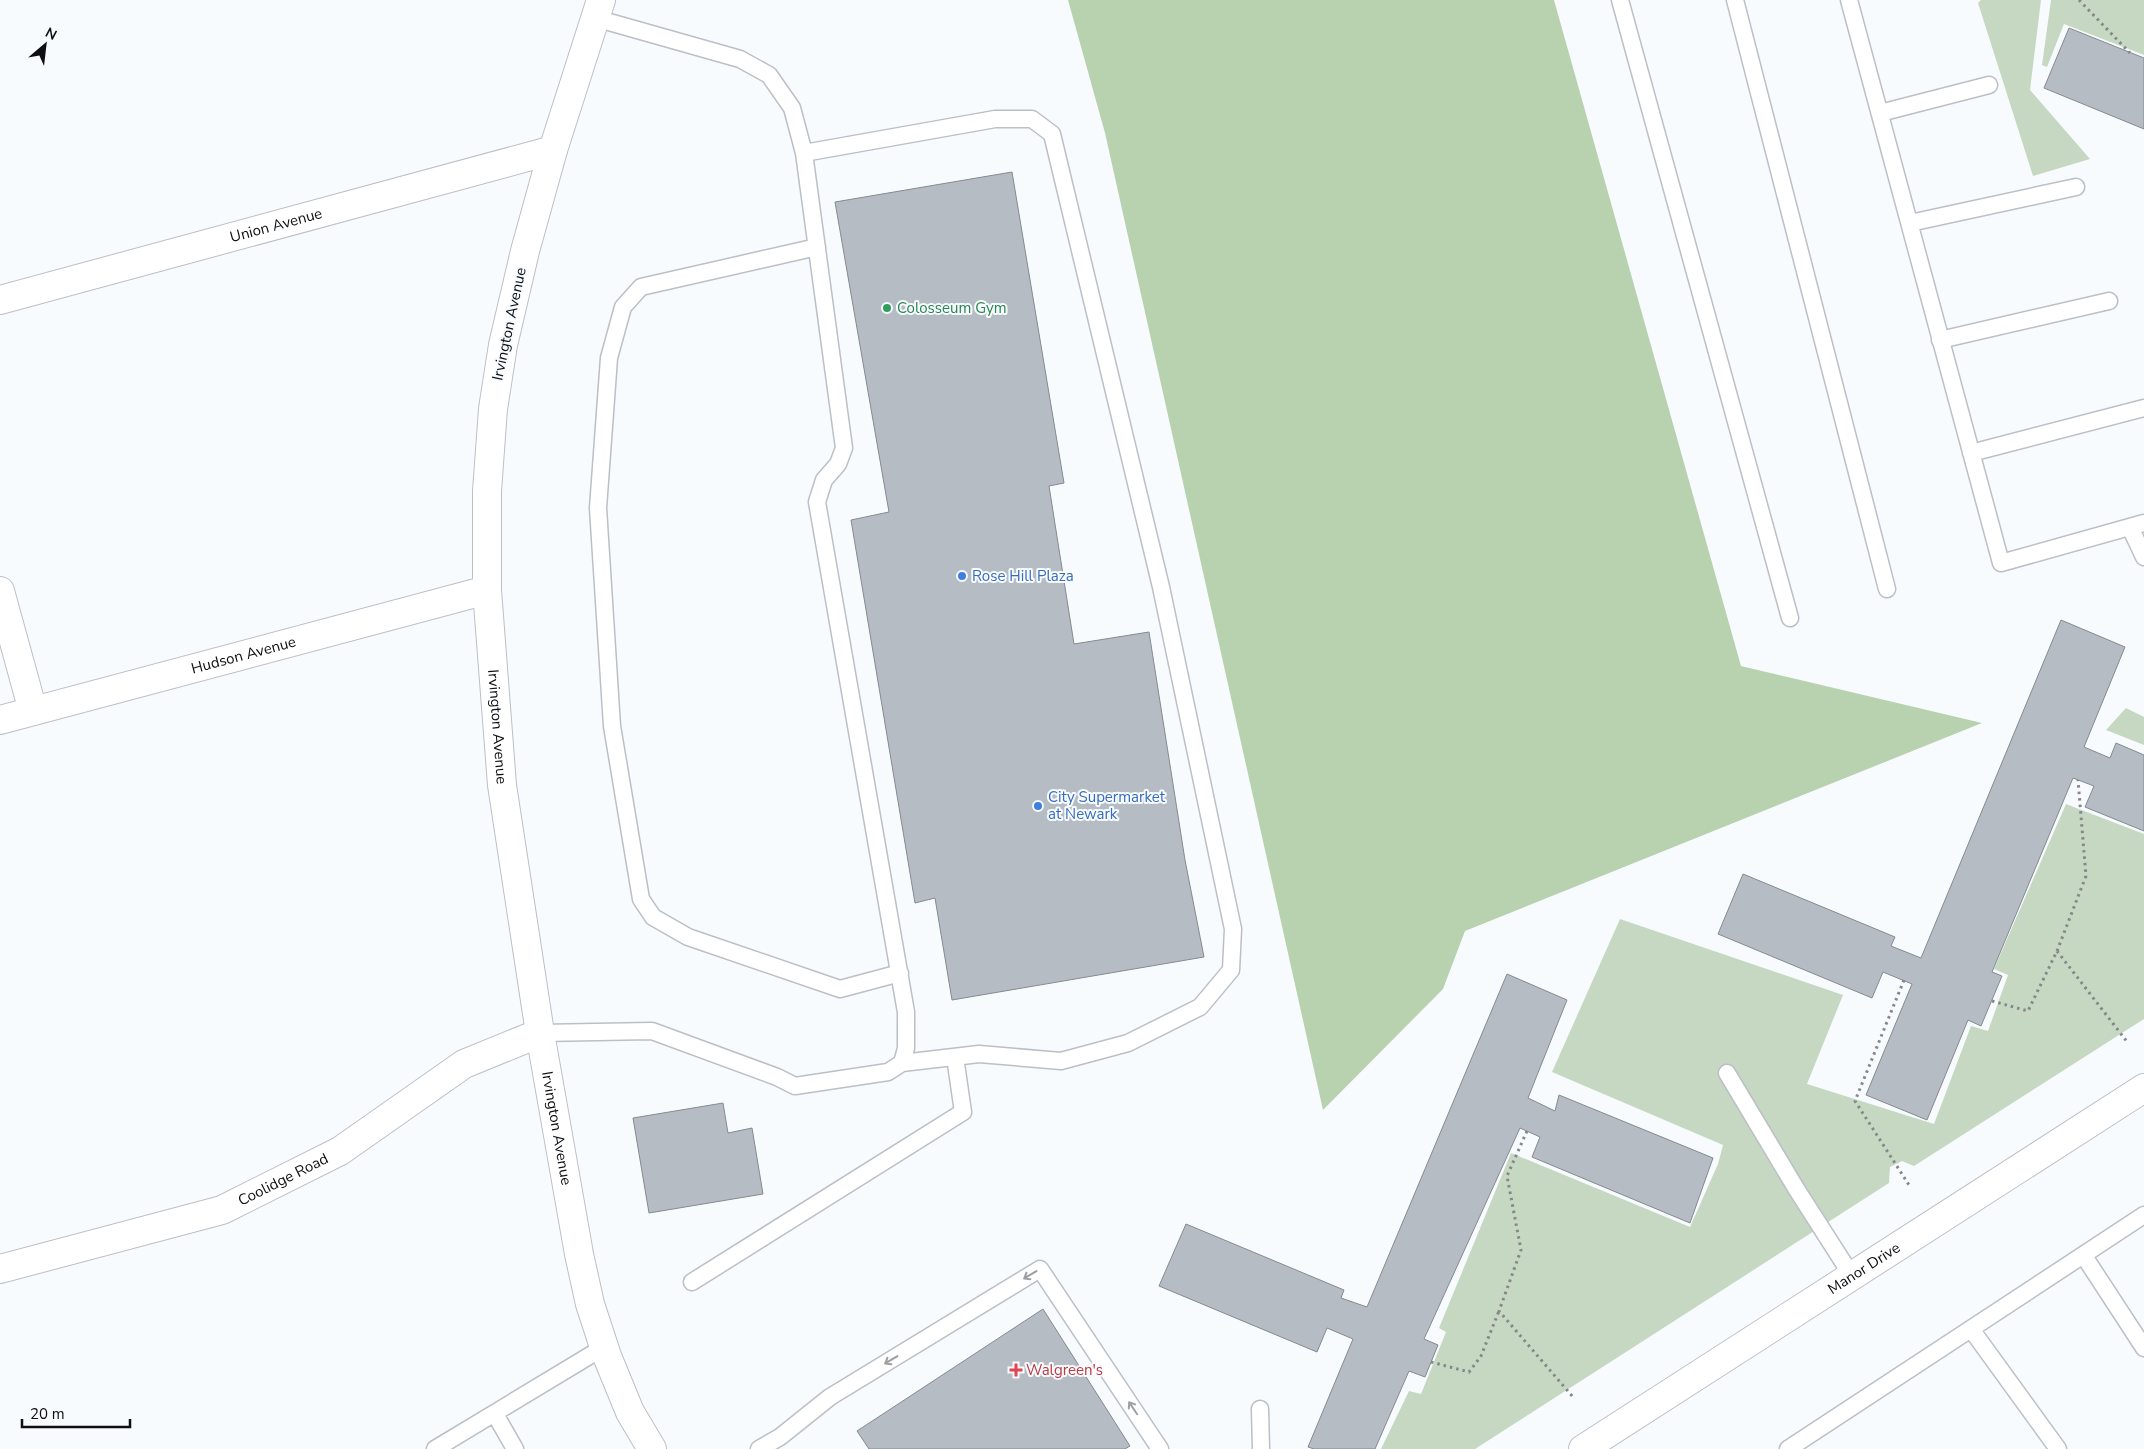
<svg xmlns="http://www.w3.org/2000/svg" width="2144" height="1449" font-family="'Nunito Sans',sans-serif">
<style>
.green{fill:#c6d8c1}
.forest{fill:#b8d2b0}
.building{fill:#b6bcc3;stroke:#858a90}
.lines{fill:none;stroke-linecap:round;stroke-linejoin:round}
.service-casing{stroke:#bac0c6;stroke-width:19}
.minor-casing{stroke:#bac0c6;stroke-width:30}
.tertiary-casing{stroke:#bac0c6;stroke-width:30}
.secondary-casing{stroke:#bac0c6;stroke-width:30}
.path{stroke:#85878a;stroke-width:3;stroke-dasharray:2.5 4;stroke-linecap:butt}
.service{stroke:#fff;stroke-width:16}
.minor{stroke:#fff;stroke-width:28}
.tertiary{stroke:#fff;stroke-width:28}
.secondary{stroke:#fff;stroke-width:28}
.oneway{stroke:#9e9fa0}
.leisure-dot{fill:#2e9e5b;stroke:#f8fbfe;stroke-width:2}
.shop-dot{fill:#3f7fe0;stroke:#f8fbfe;stroke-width:2}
.health-dot{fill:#e0444e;stroke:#f8fbfe;stroke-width:2}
.labels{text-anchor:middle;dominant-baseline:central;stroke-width:4;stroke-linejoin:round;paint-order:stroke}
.street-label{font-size:15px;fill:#0d0f11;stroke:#f8fbfe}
.leisure-label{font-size:15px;fill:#27864d;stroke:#f8fbfe;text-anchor:start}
.shop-label{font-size:15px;fill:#366cbe;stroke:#f8fbfe;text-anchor:start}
.health-label{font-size:15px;fill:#be3a42;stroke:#f8fbfe;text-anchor:start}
</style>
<rect width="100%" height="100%" fill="#f8fbfe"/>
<path class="green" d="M1981 0H2041L2030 90 2090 159 2033 176 1978 3Z
M2051 0H2144V55L2064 24 2047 67 2042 65Z
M2126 708 2144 717V745L2106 730Z
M2066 804 2144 834V1019L1914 1166 1902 1161 1890 1167 1889 1183 1475 1449H1381L1409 1391 1421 1394 1446 1332 1439 1328 1511 1153 1690 1227 1718 1164 1723 1145 1552 1072 1620 919 1843 995 1807 1084 1934 1124 1971 1026 1988 1031 2008 975 1994 969Z"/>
<path class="forest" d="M1068 0H1554L1741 666 1982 723 1465 931 1443 989 1323 1110 1105 133Z"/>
<path class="building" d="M2069 28 2144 58V129L2044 88Z
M1012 172 1064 483 1049 486 1074 644 1149 632 1185 860 1204 957 952 1000 935 898 915 903 851 520 889 512 835 202Z
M2061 620 2125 647 2084 747 2110 758 2116 743 2144 755V831L2085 807 2094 786 2073 778 1992 972 2002 976 1981 1026 1968 1020 1927 1120 1866 1095 1912 984 1883 972 1872 998 1718 934 1743 874 1895 937 1891 946 1921 958Z
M1507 974 1567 1000 1528 1098 1555 1111 1559 1095 1713 1158 1690 1223 1532 1157 1540 1137 1520 1128 1424 1339 1438 1345 1425 1377 1409 1371 1375 1449H1314L1308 1447 1353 1339 1327 1328 1317 1352 1159 1286 1186 1224 1344 1290 1341 1298 1367 1307Z
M723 1103 728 1133 752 1128 763 1194 649 1213 633 1118Z
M1043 1309 1130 1446 1125 1449H869L857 1431Z"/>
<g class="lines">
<defs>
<path id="service" d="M1620 0 1790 618
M1735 0 1887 589
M1849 0 2001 563 2144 523
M1880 113 1989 85
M804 153 995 119H1032L1052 134 1161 587 1233 929 1231 970 1200 1007 1128 1043 1061 1061 979 1054 902 1063
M1910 223 2076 187
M817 247 641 287 623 307 609 358 598 508 612 726 641 899 653 917 688 937 840 989 900 973
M1940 340 2109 301
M1971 453 2144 408
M2130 527 2144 557
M540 1033 652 1031 777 1077 795 1086 888 1072 902 1063 906 1048V1012L817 502 824 480 838 464 844 448 804 153 792 108 769 75 740 59 595 18
M1727 1073 1797 1190 1852 1276
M2084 1256 2144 1348
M692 1282 963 1112 955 1057
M1971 1329 2058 1449
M1260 1409 1261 1449
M495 1414 515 1449
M435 1449 604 1347
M759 1449 780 1437 830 1397 1040 1269 1160 1449
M1788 1449 2144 1215"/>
<g id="minor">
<path id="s1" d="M0 300 553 150"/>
<path d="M0 591 33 711"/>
<path id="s2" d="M0 720 487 590"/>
<path id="s3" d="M0 1269 222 1210 340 1151 464 1064 540 1033"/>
</g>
<g id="tertiary">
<path id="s4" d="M1583 1449 2144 1088"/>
</g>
<g id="secondary">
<path id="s5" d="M601 0 553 150 525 251 503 345 493 409 487 491V590L502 785 540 1033 579 1254 590 1304 607 1356 630 1412 652 1449"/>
</g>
</defs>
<use href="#service" class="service-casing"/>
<use href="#minor" class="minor-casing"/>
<use href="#tertiary" class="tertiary-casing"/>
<use href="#secondary" class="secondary-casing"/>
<path class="path" d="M2079 0 2130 53
M2057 951 2128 1043
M1904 980 1855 1101 1909 1185
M1992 1001 2028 1011 2057 951 2086 876 2078 780
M1527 1131 1507 1176 1521 1250 1499 1311 1573 1397
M1431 1362 1469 1372 1481 1356 1499 1311"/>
<use href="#service" class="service"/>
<use href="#minor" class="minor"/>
<use href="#tertiary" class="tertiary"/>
<use href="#secondary" class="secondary"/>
</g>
<defs><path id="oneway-shaft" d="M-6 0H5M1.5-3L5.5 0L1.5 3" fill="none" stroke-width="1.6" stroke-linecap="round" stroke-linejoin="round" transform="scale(1.25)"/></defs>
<g class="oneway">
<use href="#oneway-shaft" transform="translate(1030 1275) rotate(149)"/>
<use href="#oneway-shaft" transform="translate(891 1360) rotate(149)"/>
<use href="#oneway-shaft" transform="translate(1133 1408) rotate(-124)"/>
</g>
<circle class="leisure-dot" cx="887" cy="308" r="5"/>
<g class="shop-dot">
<circle cx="962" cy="576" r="5"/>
<circle cx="1038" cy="806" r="5"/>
</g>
<path class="health-dot" d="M1013.5 1362.5h5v5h5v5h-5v5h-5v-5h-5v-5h5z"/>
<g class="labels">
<g class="street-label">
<text stroke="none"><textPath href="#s1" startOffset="286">Union Avenue</textPath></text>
<text transform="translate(509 324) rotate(-78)">Irvington Avenue</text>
<text stroke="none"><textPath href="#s2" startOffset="252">Hudson Avenue</textPath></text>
<text stroke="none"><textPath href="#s5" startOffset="742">Irvington Avenue</textPath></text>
<text stroke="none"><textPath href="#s5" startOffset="1148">Irvington Avenue</textPath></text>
<text stroke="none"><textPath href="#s3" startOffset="298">Coolidge Road</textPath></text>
<text stroke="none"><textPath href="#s4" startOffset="334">Manor Drive</textPath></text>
</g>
<g class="leisure-label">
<text x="897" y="308">Colosseum Gym</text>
</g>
<g class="shop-label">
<text x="972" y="576">Rose Hill Plaza</text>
<text x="1048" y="797">City Supermarket<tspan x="1048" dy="17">at Newark</tspan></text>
</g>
<g class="health-label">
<text x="1026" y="1370">Walgreen's</text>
</g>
</g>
<g transform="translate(45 45) rotate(28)" stroke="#f8fbfe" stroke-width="4" paint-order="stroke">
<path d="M0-4L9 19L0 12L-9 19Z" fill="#0d0f11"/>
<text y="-8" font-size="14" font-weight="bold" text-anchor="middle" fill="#0d0f11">N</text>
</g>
<path d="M22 1419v8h108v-8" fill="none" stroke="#0d0f11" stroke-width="2.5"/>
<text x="30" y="1419" font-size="15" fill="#0d0f11" stroke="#f8fbfe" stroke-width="4" paint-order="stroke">20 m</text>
</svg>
